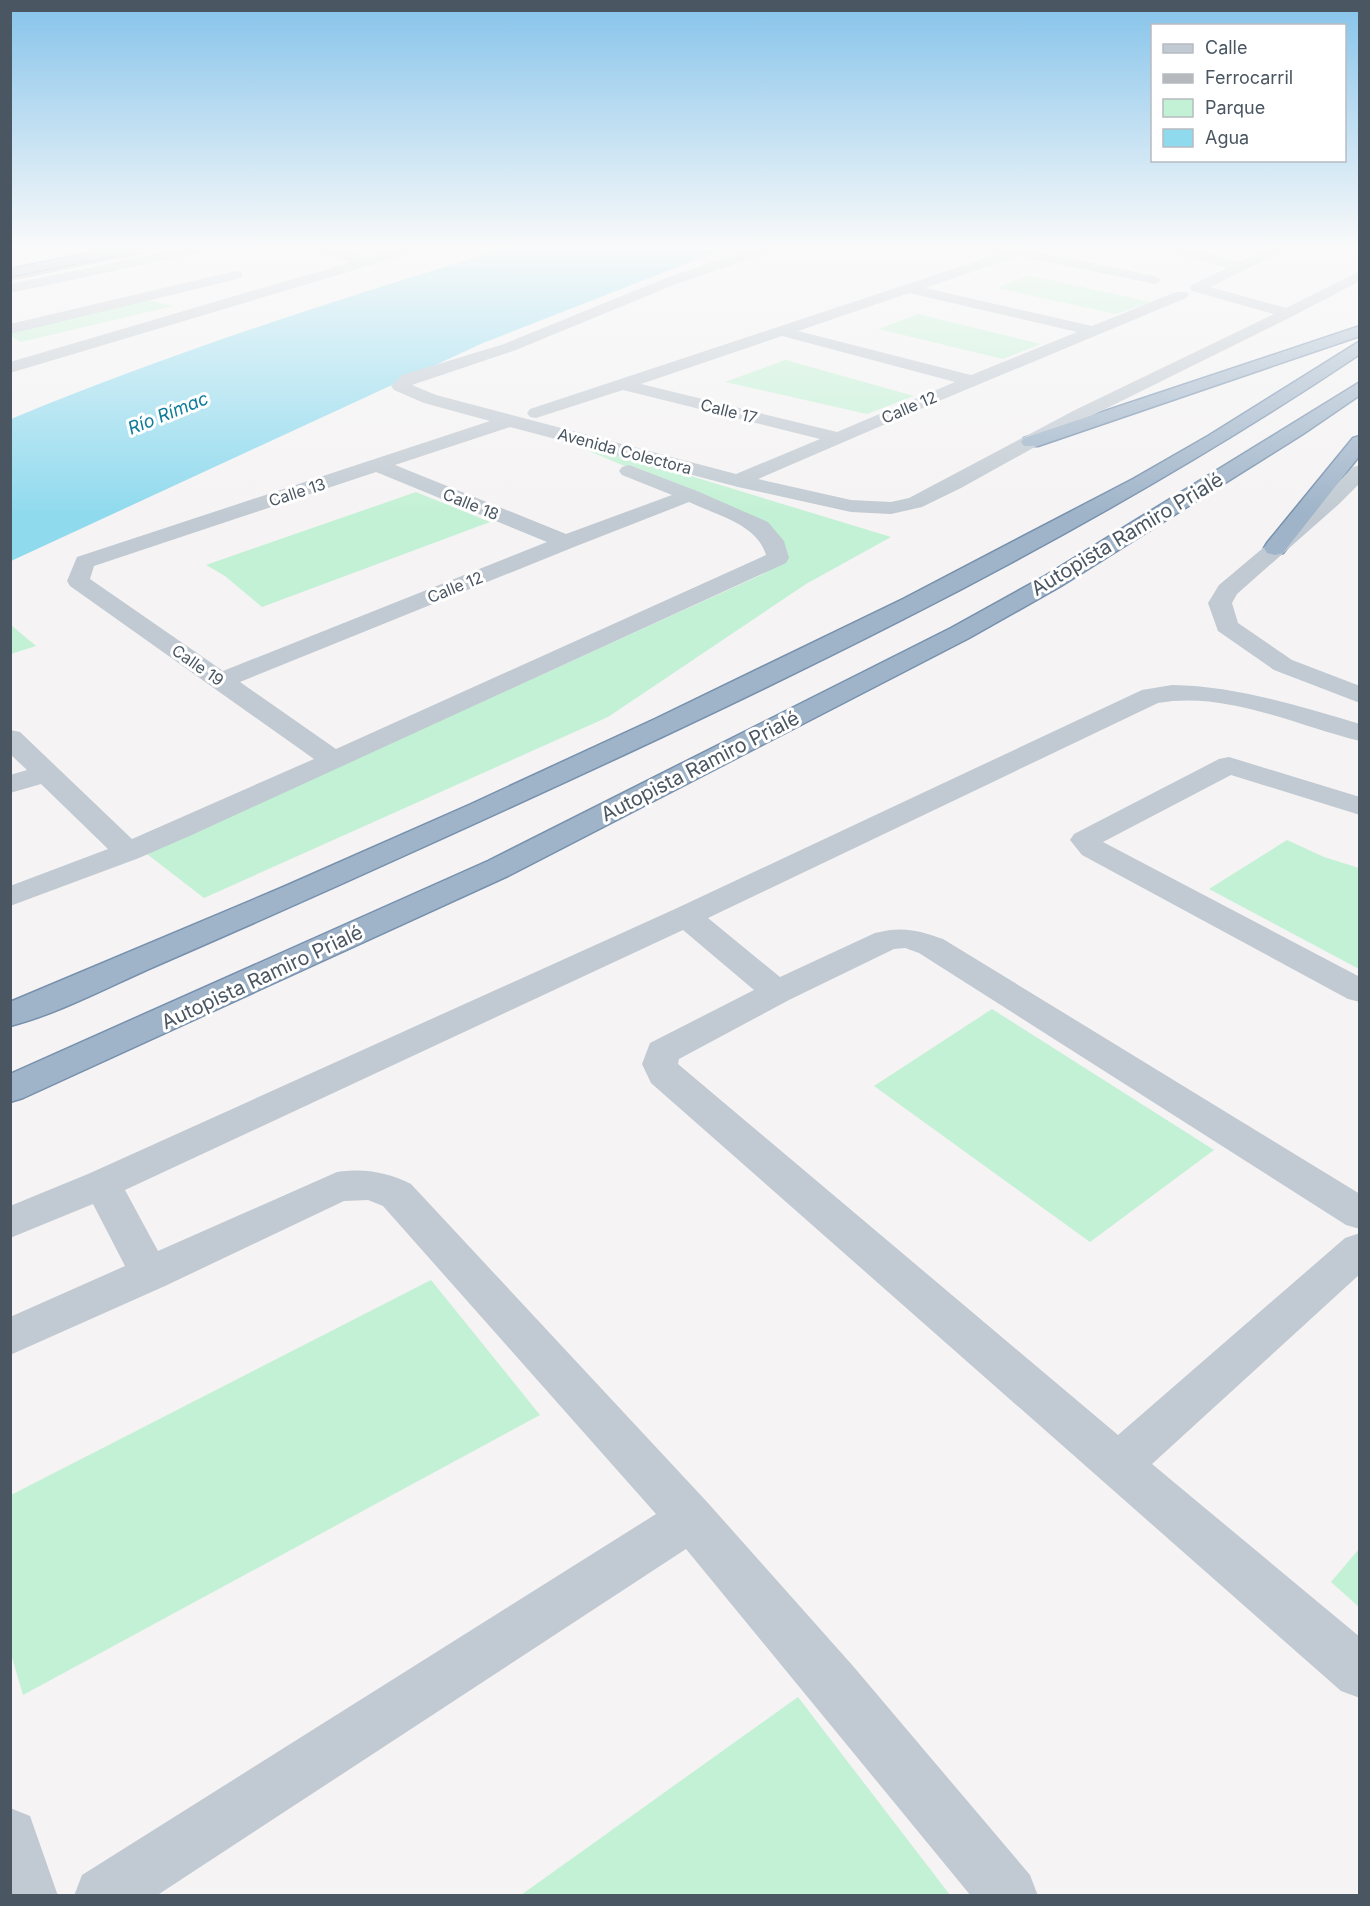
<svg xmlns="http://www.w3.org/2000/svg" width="1370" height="1906" font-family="Inter,sans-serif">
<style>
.green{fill:#c3f1d5}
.water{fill:#90daee}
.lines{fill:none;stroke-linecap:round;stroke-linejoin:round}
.trunk-casing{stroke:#7690ad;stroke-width:3}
.minor{fill:#c1cad2;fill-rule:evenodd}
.trunk{fill:#9fb4c9;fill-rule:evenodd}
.rail{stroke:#b5b8bd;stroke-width:2}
.labels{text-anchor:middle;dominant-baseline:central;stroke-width:6;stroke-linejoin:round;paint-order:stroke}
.far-street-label{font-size:16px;fill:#4a5661;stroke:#fff}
.far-water-label{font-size:18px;font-style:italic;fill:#0c7c9b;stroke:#fff}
.street-label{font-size:20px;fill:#4a5661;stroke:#fff}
</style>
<rect width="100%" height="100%" fill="#f5f3f3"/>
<path class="green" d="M1027 275 1151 302 1116 314 997 288Z
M147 300 173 306 21 342 11 336 10 332Z
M918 314 1041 344 1003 359 878 329Z
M785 360H786L914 396 867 414 725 382Z
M569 439 891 537 806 584 608 717 204 898 147 854 761 575 787 559 761 524 563 440Z
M416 492 490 522 262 607 225 576 206 565Z
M10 625H11L36 646 11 654Z
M1287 840 1324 857 1359 868V969L1209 889Z
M992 1009 1214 1150 1090 1242 874 1086Z
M431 1280 540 1415 23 1695 11 1654V1495Z
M1359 1549V1607L1331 1582Z
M798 1697 950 1895H521Z"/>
<path class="water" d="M506 248H726L483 343 11 561V419C172 352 339 299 506 248Z"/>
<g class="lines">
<defs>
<path id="trunk" d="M114 248H140L133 252 10 277V269Z
M1360 326V336L1038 446H1024L1021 442 1024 438Z
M1360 341V354C1066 552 742 702 421 848 331 889 241 929 151 968 106 988 57 1014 10 1026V1002L281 888 469 805 655 719 903 599 1133 479 1208 436Z
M1360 382V395L1303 434 1061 586 969 638 510 875 23 1098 10 1102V1074L488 861 951 628 1045 576Z
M1360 436V455L1283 553 1275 555 1267 553 1264 548 1267 543 1353 438Z"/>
</defs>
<use href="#trunk" class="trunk-casing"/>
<path class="minor" d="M184 248H210L203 252 10 293V284Z
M312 248H333L366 257 398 248H419L417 251 371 265 10 373V362L351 262 314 251Z
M754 248H774L772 251 676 284 516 350 412 385 436 395 736 474 820 439 623 390 536 418 530 417 527 413 530 409 1001 253 993 251 991 248H1017L1155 276 1162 280 1155 284 1018 256 925 288 1092 326 1176 292H1186L1189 295 1186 298 939 401 758 479 851 500 891 502 909 498 1075 410 1274 314 1192 291 1190 288 1192 285 1227 268 1169 251 1167 248H1188L1239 262 1268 248H1285L1283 251 1210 287 1286 308 1360 271V281L1293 316 1087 418 961 488 922 507 891 514 851 512 738 487 510 427 395 465 566 534 672 495 622 475 619 471 622 467 629 465 697 491 768 522 784 541 789 558 786 563 194 834 139 858 10 906V886L108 849 41 784 10 793V775L27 770 10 754V730L20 732 132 839 314 759 70 586 67 581 77 557 490 421 424 403 394 390 391 386 402 375 504 344 666 278ZM909 293 1077 332 971 375 798 331ZM782 336 955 382 837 432 641 384ZM376 472 547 542 223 671 90 579 94 566ZM689 502C716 515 757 524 766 555L336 749 240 682 574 547Z
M236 271 241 272 243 275 241 278 10 334V324Z
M1360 465V483L1339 504 1237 594 1232 603 1238 623 1292 660 1360 686V703L1274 670 1218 631 1208 603 1219 585 1325 496 1353 467Z
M1172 685C1237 686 1298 706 1360 724V741C1295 725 1226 691 1158 703L708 918 780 977 875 933C903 926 917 930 943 939L1360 1194V1229L1346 1225 919 953 905 948 894 949 789 1000 679 1059 678 1064 1118 1435 1345 1238 1360 1233V1274L1152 1464 1360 1637V1698L1341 1691 651 1083 642 1064 650 1043 754 990 683 930 125 1190 158 1251 337 1172C364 1168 387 1172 411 1184L708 1503 853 1666 1030 1875 1038 1896H971L686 1549 156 1896H74L82 1875 656 1514 383 1206 368 1200 344 1201 165 1286 10 1355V1317L125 1266 93 1204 10 1238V1206L88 1174 675 909 1142 690Z
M1229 757 1360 797V815L1231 775 1103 842 1360 977V1002L1348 999 1082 855 1070 840 1074 834 1219 759Z
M10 1808 30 1816 58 1896H10Z"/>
<use href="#trunk" class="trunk"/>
<path class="rail" d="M10 280 165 248"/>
</g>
<linearGradient id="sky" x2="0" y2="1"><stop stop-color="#85c3ea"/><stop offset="0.48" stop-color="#fafafa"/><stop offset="1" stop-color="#fafafa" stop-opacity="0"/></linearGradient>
<rect width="1370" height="515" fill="url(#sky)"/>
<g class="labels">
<g class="far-street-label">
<text transform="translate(909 407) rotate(-23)">Calle 12</text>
<text transform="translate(729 411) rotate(14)">Calle 17</text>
<text transform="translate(625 451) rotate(15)">Avenida Colectora</text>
<text transform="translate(297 492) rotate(-18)">Calle 13</text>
<text transform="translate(471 504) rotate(22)">Calle 18</text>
<text transform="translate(455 587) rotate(-22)">Calle 12</text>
<text transform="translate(198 665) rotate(35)">Calle 19</text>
</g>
<g class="far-water-label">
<text transform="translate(168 413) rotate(-22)">Río Rímac</text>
</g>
<g class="street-label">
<text transform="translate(1127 534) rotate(-31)">Autopista Ramiro Prialé</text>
<text transform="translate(700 766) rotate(-27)">Autopista Ramiro Prialé</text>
<text transform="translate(262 977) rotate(-25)">Autopista Ramiro Prialé</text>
</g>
</g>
<rect width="1370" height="1906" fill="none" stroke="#4a5661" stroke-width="24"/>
<rect x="1151" y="24" width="195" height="138" fill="#ffffff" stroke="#b7bbc0" stroke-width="1.5"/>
<rect x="1163" y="44" width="30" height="9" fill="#c1cad2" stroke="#b7bbc0" stroke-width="1.5"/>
<text x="1205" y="54" font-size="18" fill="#4a5661">Calle</text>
<rect x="1163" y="74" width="30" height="9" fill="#b5b8bd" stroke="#b7bbc0" stroke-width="1.5"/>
<text x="1205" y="84" font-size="18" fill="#4a5661">Ferrocarril</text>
<rect x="1163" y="99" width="30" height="18" fill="#c3f1d5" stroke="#b7bbc0" stroke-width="1.5"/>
<text x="1205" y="114" font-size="18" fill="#4a5661">Parque</text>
<rect x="1163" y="129" width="30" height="18" fill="#90daee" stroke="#b7bbc0" stroke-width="1.5"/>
<text x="1205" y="144" font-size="18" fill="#4a5661">Agua</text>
</svg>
